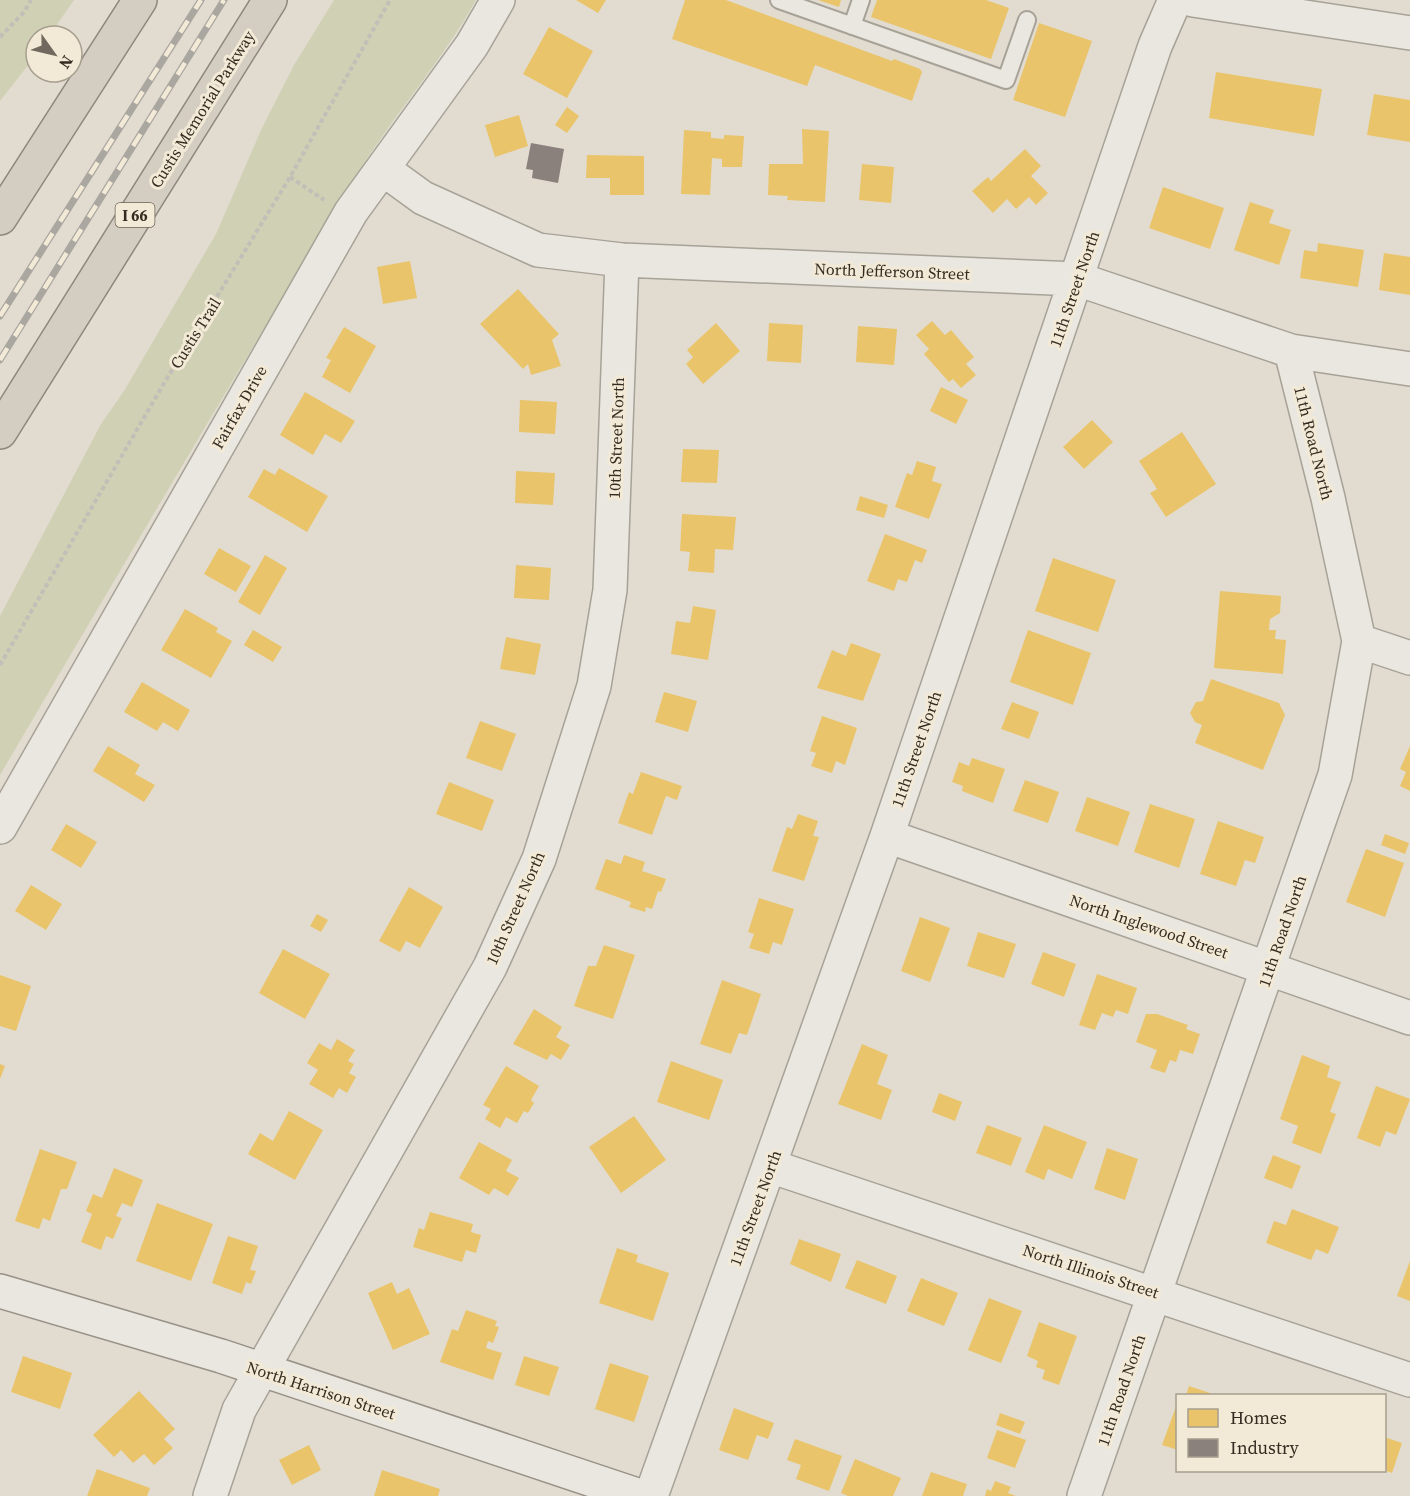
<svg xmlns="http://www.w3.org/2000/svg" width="1410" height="1496" font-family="'Source Serif 4',serif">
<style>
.green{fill:#d0d0b4}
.homes{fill:#e9c46a}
.industry{fill:#8a817c}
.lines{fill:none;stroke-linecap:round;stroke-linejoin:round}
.lane-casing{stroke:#a7a298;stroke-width:20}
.street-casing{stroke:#a7a298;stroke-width:36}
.secondary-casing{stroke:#979188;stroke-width:36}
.highway-casing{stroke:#8d877f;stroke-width:36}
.path{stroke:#c3beb7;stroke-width:4;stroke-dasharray:4.5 3;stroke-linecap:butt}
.lane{stroke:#eae7e0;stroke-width:16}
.street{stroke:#eae7e0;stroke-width:33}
.secondary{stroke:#eae7e0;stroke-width:33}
.highway{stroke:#d4cdc1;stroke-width:33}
.rail-casing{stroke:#aaa6a0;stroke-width:7}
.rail{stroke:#f2ead6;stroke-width:4.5;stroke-dasharray:14;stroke-linecap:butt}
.labels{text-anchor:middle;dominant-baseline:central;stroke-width:6;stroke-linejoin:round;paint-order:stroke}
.shield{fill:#f2ead6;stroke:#6e6457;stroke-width:1.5}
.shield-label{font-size:15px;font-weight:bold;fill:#352b21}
.street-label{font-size:16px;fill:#352b21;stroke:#f2ead6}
</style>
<rect width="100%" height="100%" fill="#e2dcd0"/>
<path class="green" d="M0 0H74L49 36H36V55L0 101Z
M334 0H476C442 61 395 113 358 173 236 373 118 574 0 775V616L101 424 124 391 216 234 262 128 294 65Z"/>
<path class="homes" d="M576 0H606L598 13Z
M685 0H726L892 61 894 59 920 69 922 72 912 101 815 65 807 86 672 39Z
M818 0H841L839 7Z
M877 0H986L1009 8 991 59 871 17Z
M1039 23 1092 41 1065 117 1013 100Z
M549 27 593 51 567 98 523 74Z
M1216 72 1322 89 1314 136 1209 118Z
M1374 94 1410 100V142L1367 135Z
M567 107 579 116 567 133 555 125Z
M519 115 528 146 495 157 485 125Z
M802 129 829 131 825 202 787 200 788 196 768 195 769 164H803Z
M684 130 711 132V138L724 139V135L744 136 742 167H722V159L712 158 710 195 681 194Z
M1025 149 1041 166 1031 176 1048 193 1036 205 1029 197 1016 209 1007 199 993 213 972 191 988 177 991 181Z
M587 155 644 156V195H610V178H586Z
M862 164 894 167 891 203 859 200Z
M1163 187 1224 208 1210 249 1149 228Z
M1250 202 1274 210 1269 223 1291 230 1279 265 1234 250Z
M1318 243 1364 250 1358 287 1300 278 1304 250 1317 252Z
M1384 253 1410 257V295L1379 290Z
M410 261 417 298 383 304 377 267Z
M518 289 559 334 552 340 561 366 531 375 528 364 523 369 480 324Z
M932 321 945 335 951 330 974 357 966 364 976 375 961 388 953 379 949 382 924 354 929 349 916 335Z
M716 323 740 351 703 384 686 364 693 357 687 350Z
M769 323 803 325 801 363 767 361Z
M858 326 897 329 894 365 856 362Z
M344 327 376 346 350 393 322 377 331 360 326 358Z
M941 387 968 400 956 424 930 411Z
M305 392 355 421 341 443 325 434 313 455 280 435Z
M520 400 557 402 555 434 519 432Z
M1092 420 1113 442 1084 469 1063 447Z
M1182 432 1216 484 1166 517 1150 493 1157 489 1139 461Z
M683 449 719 450 717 483 681 482Z
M917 461 936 467 932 481 942 484 929 519 895 507 907 473 912 475Z
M279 468 328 496 307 532 248 497 264 469 275 475Z
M516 471 555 473 553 505 515 503Z
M860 496 888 505 884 518 856 510Z
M682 514 736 517 733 550 715 549 714 573 688 571 690 552 680 551Z
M885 534 927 550 922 563 915 560 907 582 898 579 894 591 867 581Z
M219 548 251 566 236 592 204 574Z
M265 555 287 568 260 615 238 602Z
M1053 558 1116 580 1098 632 1035 611Z
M516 565 551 568 549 600 514 598Z
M1220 591 1281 596 1280 613 1270 619 1269 630H1276L1275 639 1286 640 1283 674 1214 668Z
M693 606 716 610 708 660 671 654 676 621 690 623Z
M185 609 218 628 216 632 232 641 211 678 161 650Z
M253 630 282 647 273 662 244 645Z
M1028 630 1091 653 1073 705 1010 682Z
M506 637 541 644 535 675 500 669Z
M851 643 881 654 863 701 817 688 832 650 846 656Z
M1211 679 1279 703 1285 715 1263 770 1195 743 1202 725 1195 722 1190 713 1196 702 1203 701Z
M142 682 190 710 178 731 163 722 157 731 124 712Z
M664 692 697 701 688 732 655 722Z
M1012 702 1039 712 1029 739 1001 729Z
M822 716 857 728 845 765 836 761 832 773 811 766 816 753 810 751Z
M480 721 516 734 502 771 466 758Z
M108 746 140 765 135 774 155 785 144 802 93 771Z
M1410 746V791L1400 786 1406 772 1400 769Z
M972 758 1005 769 993 803 962 791 963 786 952 782 959 762 969 766Z
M641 772 682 786 677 800 666 796 652 835 618 823 629 792 633 794Z
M1025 780 1059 792 1048 823 1013 811Z
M449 782 494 800 482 831 436 814Z
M1087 797 1130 812 1118 846 1075 831Z
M1150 804 1195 819 1179 868 1134 852Z
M798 814 818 821 813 836 819 837 804 881 772 871 787 827 792 829Z
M1218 821 1264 837 1255 863 1245 860 1236 886 1200 874Z
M66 824 97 842 81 868 51 850Z
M1385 834 1409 843 1405 854 1381 845Z
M1366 849 1404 863 1385 917 1346 902Z
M624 855 645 862 642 871 666 879 661 892 658 891 652 909 646 907 645 912 629 907 631 902 595 889 606 859 621 864Z
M31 885 62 904 46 930 15 911Z
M409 887 443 907 420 948 406 941 400 952 379 941Z
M759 898 794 909 782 945 773 942 769 954 749 948 754 934 748 932Z
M317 914 328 920 321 932 310 926Z
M920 917 950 928 930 982 901 971Z
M978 932 1016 944 1004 978 967 966Z
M604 945 635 955 613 1019 574 1006 588 966H596Z
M283 949 330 974 305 1019 259 993Z
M1043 952 1076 964 1064 997 1031 984Z
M1097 974 1137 988 1128 1014 1116 1010 1113 1017 1102 1013 1095 1030 1079 1025Z
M0 975 31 986 16 1031 0 1026Z
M722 980 761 994 747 1035 739 1033 731 1054 700 1044Z
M534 1009 562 1027 556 1037 570 1045 561 1060 551 1054 547 1060 513 1044Z
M1146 1014H1157L1188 1025 1186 1029 1200 1034 1193 1054 1180 1050 1176 1062 1170 1060 1165 1073 1150 1068 1157 1050 1136 1042Z
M337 1039 355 1050 348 1061 354 1064 349 1073 356 1077 347 1093 339 1088 333 1098 309 1084 318 1070 307 1063 319 1043 331 1050Z
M862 1044 888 1055 877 1084 892 1090 881 1120 838 1104Z
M1302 1055 1330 1066 1327 1077 1341 1082 1330 1112 1336 1114 1321 1154 1292 1143 1298 1126 1280 1119Z
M671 1061 723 1080 709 1120 657 1102Z
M0 1064 5 1066 0 1079Z
M506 1066 539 1086 531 1100 534 1103 528 1113 524 1111 517 1123 506 1117 500 1128 485 1119 491 1109 483 1105Z
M1376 1086 1410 1099 1396 1135 1386 1131 1380 1147 1357 1138Z
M939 1093 962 1102 955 1121 932 1112Z
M289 1111 323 1130 295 1180 248 1154 260 1133 273 1141Z
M634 1116 666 1160 621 1193 589 1147Z
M987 1125 1022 1138 1011 1166 976 1153Z
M1044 1125 1087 1142 1072 1179 1048 1169 1044 1180 1025 1172Z
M479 1142 512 1160 506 1171 519 1178 508 1196 494 1188 489 1195 459 1178Z
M1107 1148 1138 1159 1125 1200 1094 1189Z
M40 1149 77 1162 67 1189H61L50 1221 43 1218 39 1229 15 1221Z
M1273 1155 1301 1166 1292 1189 1264 1178Z
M114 1168 143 1180 132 1207 122 1203 116 1216 122 1218 113 1239 106 1236 101 1250 81 1242 92 1214 86 1211 93 1194 102 1198Z
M157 1203 213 1224 191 1281 136 1261Z
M1292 1209 1339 1227 1328 1254 1316 1249 1311 1260 1266 1243 1274 1221 1286 1225Z
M430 1212 473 1224 471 1232 481 1235 476 1253 466 1250 462 1262 413 1247 419 1228 424 1230Z
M228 1236 258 1246 250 1270 256 1271 251 1284 246 1282 242 1294 212 1283Z
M799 1239 841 1254 831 1282 790 1264Z
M617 1248 638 1255 636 1262 669 1273 653 1321 599 1303Z
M857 1260 897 1276 886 1304 845 1288Z
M1410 1261V1301L1397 1296Z
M921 1278 958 1293 944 1326 907 1311Z
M392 1282 397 1294 409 1288 430 1334 393 1350 368 1293Z
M989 1298 1022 1311 1001 1363 968 1350Z
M466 1310 497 1321 495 1326 499 1327 493 1343 488 1341 486 1348 502 1353 493 1380 440 1362 452 1329 458 1331Z
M1039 1322 1077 1336 1059 1385 1042 1379 1045 1370 1036 1367 1038 1361 1027 1356Z
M23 1356 72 1373 60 1409 11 1392Z
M524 1356 559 1367 549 1396 515 1385Z
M610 1363 649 1376 634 1422 595 1409Z
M1189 1386 1216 1395H1186Z
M139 1391 175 1429 164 1439 173 1448 154 1465 144 1454 133 1463 121 1450 114 1457 93 1435Z
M1178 1401V1450L1162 1445Z
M734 1408 774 1423 768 1439 757 1435 748 1460 719 1450Z
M1000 1413 1025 1422 1020 1434 996 1425Z
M997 1430 1026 1440 1015 1468 987 1458Z
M1384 1437 1402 1443 1392 1473 1384 1470Z
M795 1439 842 1456 829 1491 796 1479 801 1465 787 1460Z
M309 1445 321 1470 292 1485 279 1460Z
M855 1459 901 1478 893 1496H848L841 1493Z
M97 1469 150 1488 147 1496H87Z
M382 1470 440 1489 438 1496H374Z
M931 1472 967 1484 963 1496H922Z
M995 1481 1011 1487 1008 1493 1016 1496H985L987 1489 991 1491Z"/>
<path class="industry" d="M531 143 564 149 558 183 532 178 533 170 526 169Z"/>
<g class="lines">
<defs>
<path id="lane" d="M779 0 1006 80 1027 20
M852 26 861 0"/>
<path id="street" d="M1193 0 1410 33
M383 169 423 198 538 250 622 260 1077 279 1291 351 1410 369
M1359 641 1410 658
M0 827 351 212 472 45 498 0
M887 836 1410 1018
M770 1166 1410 1380
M210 1496 239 1410 490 967 539 859 594 686 610 590 622 260
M651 1496 887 836 1155 46 1175 0
M1084 1496 1335 775 1359 641 1328 498 1291 351"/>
<path id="secondary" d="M0 1291 221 1356 640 1496"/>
<path id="highway" d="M0 218 140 0
M0 432 270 0"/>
</defs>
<use href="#lane" class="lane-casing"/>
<use href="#street" class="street-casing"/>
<use href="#secondary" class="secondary-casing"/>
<use href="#highway" class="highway-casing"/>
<path class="path" d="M0 37 24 12 31 0
M290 177 324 200
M0 665 163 385 290 177 390 0"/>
<use href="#lane" class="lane"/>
<use href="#street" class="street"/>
<use href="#secondary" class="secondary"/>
<use href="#highway" class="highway"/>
<defs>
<path id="rail" d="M0 316 201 0
M0 360 224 0"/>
</defs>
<use href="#rail" class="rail-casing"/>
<use href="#rail" class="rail"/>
</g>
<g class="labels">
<rect class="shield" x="115.5" y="203" width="39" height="24" rx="4.5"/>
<g class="shield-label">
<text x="135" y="215">I 66</text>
</g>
<g class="street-label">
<text transform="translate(202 109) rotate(-58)">Custis Memorial Parkway</text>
<text transform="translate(892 271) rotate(2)">North Jefferson Street</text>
<text transform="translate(1074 289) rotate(-71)">11th Street North</text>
<text transform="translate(195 333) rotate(-58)">Custis Trail</text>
<text transform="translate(239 407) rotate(-60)">Fairfax Drive</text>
<text transform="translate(616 438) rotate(-88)">10th Street North</text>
<text transform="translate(1314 443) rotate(76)">11th Road North</text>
<text transform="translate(916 749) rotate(-71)">11th Street North</text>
<text transform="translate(515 908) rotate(-66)">10th Street North</text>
<text transform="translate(1149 926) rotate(19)">North Inglewood Street</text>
<text transform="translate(1282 931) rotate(-71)">11th Road North</text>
<text transform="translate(755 1208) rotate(-70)">11th Street North</text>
<text transform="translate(1091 1271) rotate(18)">North Illinois Street</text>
<text transform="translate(321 1390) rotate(18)">North Harrison Street</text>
<text transform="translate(1121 1390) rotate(-71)">11th Road North</text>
</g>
</g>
<rect x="1176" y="1394" width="210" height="78" fill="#f2ead6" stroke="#a69e8e" stroke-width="1.5"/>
<rect x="1188" y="1409" width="30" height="18" fill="#e9c46a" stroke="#a69e8e" stroke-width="1.5"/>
<text x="1230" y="1424" font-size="18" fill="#352b21">Homes</text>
<rect x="1188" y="1439" width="30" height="18" fill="#8a817c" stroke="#a69e8e" stroke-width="1.5"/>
<text x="1230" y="1454" font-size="18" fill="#352b21">Industry</text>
<g transform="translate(54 54) rotate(124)"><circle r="28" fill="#f2ead6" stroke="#a69e8e" stroke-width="1.5"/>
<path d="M0-4.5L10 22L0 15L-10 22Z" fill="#72695e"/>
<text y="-9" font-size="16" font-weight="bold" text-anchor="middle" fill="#352b21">N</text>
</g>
</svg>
